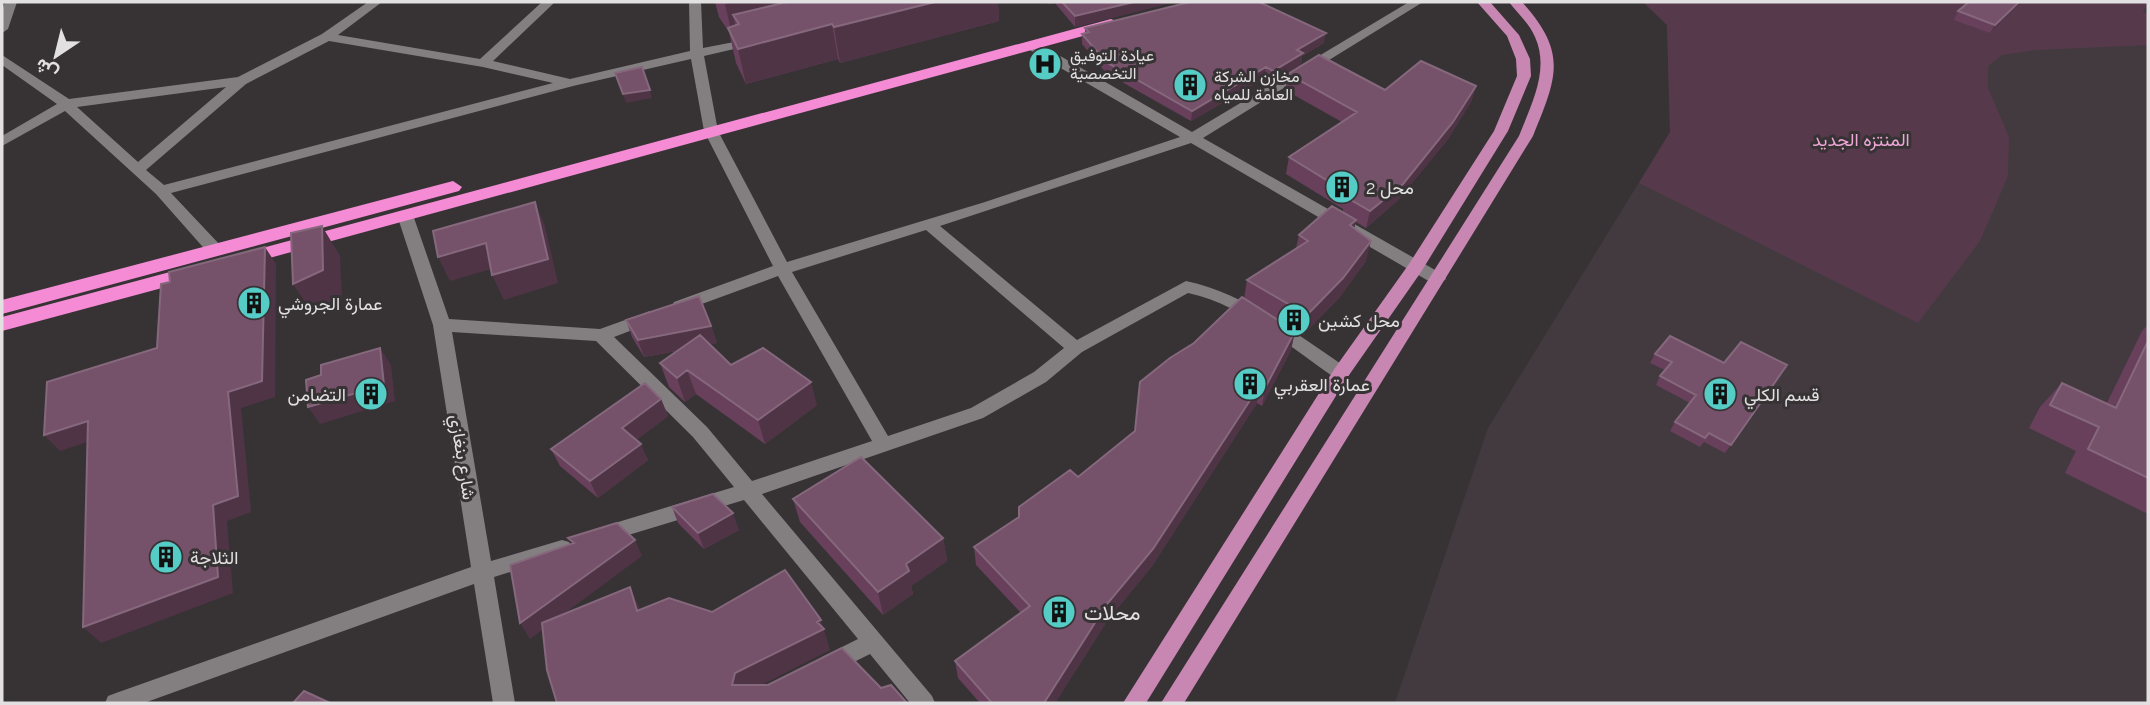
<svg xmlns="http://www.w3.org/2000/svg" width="2150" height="705" font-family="Raleway,Vazirmatn,sans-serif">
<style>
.built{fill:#433a40}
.green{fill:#563a4c}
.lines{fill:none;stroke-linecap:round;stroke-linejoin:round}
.street{fill:#837f81;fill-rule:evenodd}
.primary{fill:#c886b3;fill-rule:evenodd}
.highway{fill:#f68bd5;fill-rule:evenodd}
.wall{fill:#68405c}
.shaded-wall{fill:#4f3446}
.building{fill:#75516a;stroke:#86687d;stroke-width:2}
.labels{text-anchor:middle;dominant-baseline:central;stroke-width:6;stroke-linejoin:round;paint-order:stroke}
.far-poi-label{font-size:16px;fill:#e2e0e1;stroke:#373335;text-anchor:start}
.park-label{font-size:18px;fill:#eea6d6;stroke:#373335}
.poi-label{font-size:18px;fill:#e2e0e1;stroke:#373335;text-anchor:start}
.street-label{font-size:18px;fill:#e2e0e1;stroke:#373335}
.near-poi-label{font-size:21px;fill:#e2e0e1;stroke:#373335;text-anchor:start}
</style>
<rect width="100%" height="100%" fill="#373335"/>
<path class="built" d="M1643 2H2148V703H1395L1488 428 1670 132 1667 25Z"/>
<path class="green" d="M1643 2H2148L2143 12 2148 14V45L2035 50 2002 55 1988 66V88L2009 137 2008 176 1980 241 1918 323 1639 183 1670 132 1667 25Z"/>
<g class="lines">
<path class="street" d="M5 2H17L8 29 2 33V11Z
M368 2H382L338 35 480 59 542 2H555L493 61 570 79 690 51 689 2H701L703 48 760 37V43L704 56 718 131 787 262 985 202 1180 137 1026 48V42H1036L1192 132 1409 2H1423L1203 138 1444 275 1446 279 1438 285 1432 283 1191 143 940 226 1077 340 1186 281C1247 294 1297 335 1347 368L1350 373 1347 378H1335C1290 347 1242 304 1188 293L1082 352 1046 382 983 418 762 494 932 696 935 703H910L870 654 830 674 822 671 819 664 822 657 858 639 744 500 602 543 595 541 592 535 595 529 734 487 693 437 596 341 452 332 491 561 562 540 569 542 572 548 569 554 494 577 515 703H493L474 584 144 703H105L108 696 116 693 471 567 433 325 397 215 400 211H410L413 215 449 319 600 329 650 311 656 313 658 317 656 321 614 337 707 427 752 481 872 441 778 276 680 312 672 306 674 302 773 266 704 131 691 59 573 86 171 193 221 246 223 250 221 254H209L156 194 65 111 2 146V136L57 104 2 65V55L69 99 238 77 322 34ZM329 41 483 67 553 83 164 185 146 170 246 84ZM226 87 138 162 77 107ZM926 230 1064 348 1034 372 971 408 888 436 792 272Z"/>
<path class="primary" d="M1477 2H1490L1519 35 1530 59 1531 76 1508 131 1421 272 1347 378 1146 703H1123L1335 368 1409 264 1494 131 1517 76 1516 59 1507 36Z
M1509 2H1522C1568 53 1557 77 1533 136L1184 703H1161L1519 136C1531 105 1550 70 1535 37 1529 23 1518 14 1509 2Z"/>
<path class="highway" d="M1111 19 1116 21 1119 24 1116 27 240 266 233 265 230 260 233 255 240 254Z
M453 181 462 187 459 191 2 314V300Z
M196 265 203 267 206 272 203 277 2 331V317Z"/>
</g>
<path class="wall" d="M715 2H998L999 21 840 63 838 59 746 84 736 63 729 32 719 17Z
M1046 2H1174L1075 27 1055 3 1048 4Z
M1969 2H2022L1990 33 1954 20 1958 11Z
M1085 28 1324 43 1302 56 1301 64 1271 82 1265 78 1191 121 1106 73 1082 44V34L1085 33Z
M1288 74 1385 90 1476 86 1471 102 1448 139 1398 200 1366 228 1356 222 1354 229 1366 261 1339 298 1303 335 1259 309 1295 331 1291 350 1262 406 1257 403 1152 566 1107 621 1055 703H980L958 678 955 661 1021 613 976 565 974 547 1078 477 1135 431 1194 343 1244 299 1247 280 1296 248 1299 235 1343 212V209L1286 174 1289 157 1342 122 1285 90Z
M626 320 711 326 717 343 709 344 731 365 817 405 765 444 696 394 685 402 669 387 660 363 677 351 644 357 632 337Z
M2148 325V514L2065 473 2076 451 2029 428 2040 407 2062 383 2107 403 2142 331Z
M1655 354 1724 363 1787 365 1725 453 1704 442 1700 447 1670 431 1675 422 1690 403 1656 385 1660 376 1665 370 1650 363Z
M661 399 668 416 636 440 648 460 598 498 560 466 551 449Z
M793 499 943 538 947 561 911 586 913 594 883 615 800 522Z
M672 507 739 530 704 549 678 523Z"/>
<path class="shaded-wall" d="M733 2H880L733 15 738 38 733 39 725 4Z
M935 2H998L999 21 840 63 834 27Z
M1134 2H1174L1075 27V16Z
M2019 2H2022L1990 33 1995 25Z
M832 24 838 59 746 84 738 49Z
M1326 33 1324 43 1302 56 1301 64 1271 82 1273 71 1297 50Z
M1266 67 1265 78 1191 121 1192 111Z
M1476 86 1471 102 1448 139 1398 200 1366 228 1370 211Z
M650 90 652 98 626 103 623 94Z
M535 202 545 226 558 283 504 300 492 275Z
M1356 220 1352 239 1350 225Z
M322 226 340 256 342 300 313 314 293 284Z
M1371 241 1366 261 1339 298 1303 335 1307 315Z
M486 243 498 267 450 281 438 257Z
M265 247 276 264 275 397 241 408 251 512 227 521 233 593 101 643 83 627 213 505 228 392Z
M711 326 717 343 644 357 638 340Z
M1295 331 1291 350 1262 406 1265 388Z
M380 348 391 365 395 401 320 424 308 407Z
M687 370 696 394 685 402 677 378Z
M811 382 817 405 765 444 758 420Z
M1260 385 1257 403 1152 566 1107 621 1055 703H1044L1107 604Z
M661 399 668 416 629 445 622 428Z
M88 421 103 437 60 451 44 435Z
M641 444 648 460 598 498 590 481Z
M733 513 739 530 704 549 698 533Z
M943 538 947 561 911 586 913 594 883 615 878 592 906 564Z
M635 540 642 556 530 639 520 623Z
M630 587 640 609 648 632 637 611Z
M821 620 830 650 744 694 732 685 735 673Z"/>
<path class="building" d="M787 2H935L834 27 832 24 738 49 728 28 739 24 733 15Z
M1062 2H1134L1075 16Z
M1190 2H1259L1326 33 1297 50 1303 53 1273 71 1266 67 1192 111 1106 62 1082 34 1089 32 1085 28Z
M1969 2H2019L1995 25 1958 11Z
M1319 55 1385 90 1421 61 1476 86 1453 122 1403 184 1370 211 1346 197 1349 194 1289 157 1357 112 1288 74Z
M642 67 650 90 623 94 615 73Z
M535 202 548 259 492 275 486 243 438 257 433 231Z
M1332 206 1356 220 1350 225 1371 241 1343 278 1307 315 1247 280 1308 241 1299 235Z
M322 226 323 270 293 284 291 233Z
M265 247 262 381 228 392 238 496 213 505 218 577 83 627 88 421 44 435 47 382 157 348 161 284 170 282 169 272Z
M699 296 711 326 638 340 626 320Z
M1242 297 1295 331 1265 388 1260 385 1153 549 1107 604 1044 703H992L955 661 1030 606 974 547 1019 517V507L1070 470 1078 477 1135 431 1140 382 1170 358 1194 343Z
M700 335 731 365 763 348 811 382 758 420 687 370 677 378 660 363Z
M1670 336 1724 363 1741 342 1787 365 1731 445 1709 433 1705 438 1675 422 1696 395 1660 376 1672 362 1655 354Z
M2148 341V478L2088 449 2099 427 2050 405 2062 383 2116 408Z
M380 348 384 385 308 407 306 380 321 375V365Z
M645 383 661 399 622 428 641 444 590 481 551 449Z
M861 457 943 538 906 564 909 571 878 592 793 499Z
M713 494 733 513 698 533 672 507Z
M617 523 635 540 520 623 510 565 574 543 568 538Z
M785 570 821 620 817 622 824 629 735 673 732 685H768L842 648 881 688 891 685 907 703H557L547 670 542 623 630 587 637 611 669 598 712 612Z
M304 691 330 703H293Z"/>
<defs>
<symbol id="hospital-disc" viewBox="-11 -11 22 22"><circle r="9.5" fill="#55cdc6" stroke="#373335"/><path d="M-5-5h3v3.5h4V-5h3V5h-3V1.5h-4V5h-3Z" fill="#111"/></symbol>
<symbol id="building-disc" viewBox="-11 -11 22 22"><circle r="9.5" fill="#55cdc6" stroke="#373335"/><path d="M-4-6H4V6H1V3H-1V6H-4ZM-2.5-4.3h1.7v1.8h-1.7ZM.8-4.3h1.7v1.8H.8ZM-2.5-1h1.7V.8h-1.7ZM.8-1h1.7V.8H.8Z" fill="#111"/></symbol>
</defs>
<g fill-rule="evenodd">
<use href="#hospital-disc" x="1026" y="45" width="38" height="38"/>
<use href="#building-disc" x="1171" y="66" width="38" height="38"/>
<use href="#building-disc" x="1323" y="168" width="38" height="38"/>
<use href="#building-disc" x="235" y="284" width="38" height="38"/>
<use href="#building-disc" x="1275" y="301" width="38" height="38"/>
<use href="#building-disc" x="1231" y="365" width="38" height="38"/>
<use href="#building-disc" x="352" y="375" width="38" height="38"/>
<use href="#building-disc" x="1701" y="375" width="38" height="38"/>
<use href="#building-disc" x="147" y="538" width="38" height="38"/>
<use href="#building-disc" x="1040" y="593" width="38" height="38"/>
</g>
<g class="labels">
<g class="far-poi-label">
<text x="1070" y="55">عيادة التوفيق<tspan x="1070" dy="18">التخصصية</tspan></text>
<text x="1214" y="76">مخازن الشركة<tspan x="1214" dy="18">العامة للمياه</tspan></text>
</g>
<g class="park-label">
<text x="1861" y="139">المنتزه الجديد</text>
</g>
<g class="poi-label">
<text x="1366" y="187">محل 2</text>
<text x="278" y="303">عمارة الجروشي</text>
<text x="1318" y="320">محل كشين</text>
<text x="1274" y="384">عمارة العقربي</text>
<text x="346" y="394" text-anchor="end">التضامن</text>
<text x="1744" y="394">قسم الكلي</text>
<text x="190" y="557">الثلاجة</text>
</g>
<g class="street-label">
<text transform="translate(463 457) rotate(81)">شارع بنغازي</text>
</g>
<g class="near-poi-label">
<text x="1084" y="612">محلات</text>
</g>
</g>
<rect width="2150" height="705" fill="none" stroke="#e2e0e1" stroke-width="7"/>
<g transform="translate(56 56) rotate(215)" stroke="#373335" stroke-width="5" paint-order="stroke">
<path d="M0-5L12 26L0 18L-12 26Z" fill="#e2e0e1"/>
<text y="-10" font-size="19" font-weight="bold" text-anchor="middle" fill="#e2e0e1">ش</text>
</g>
</svg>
